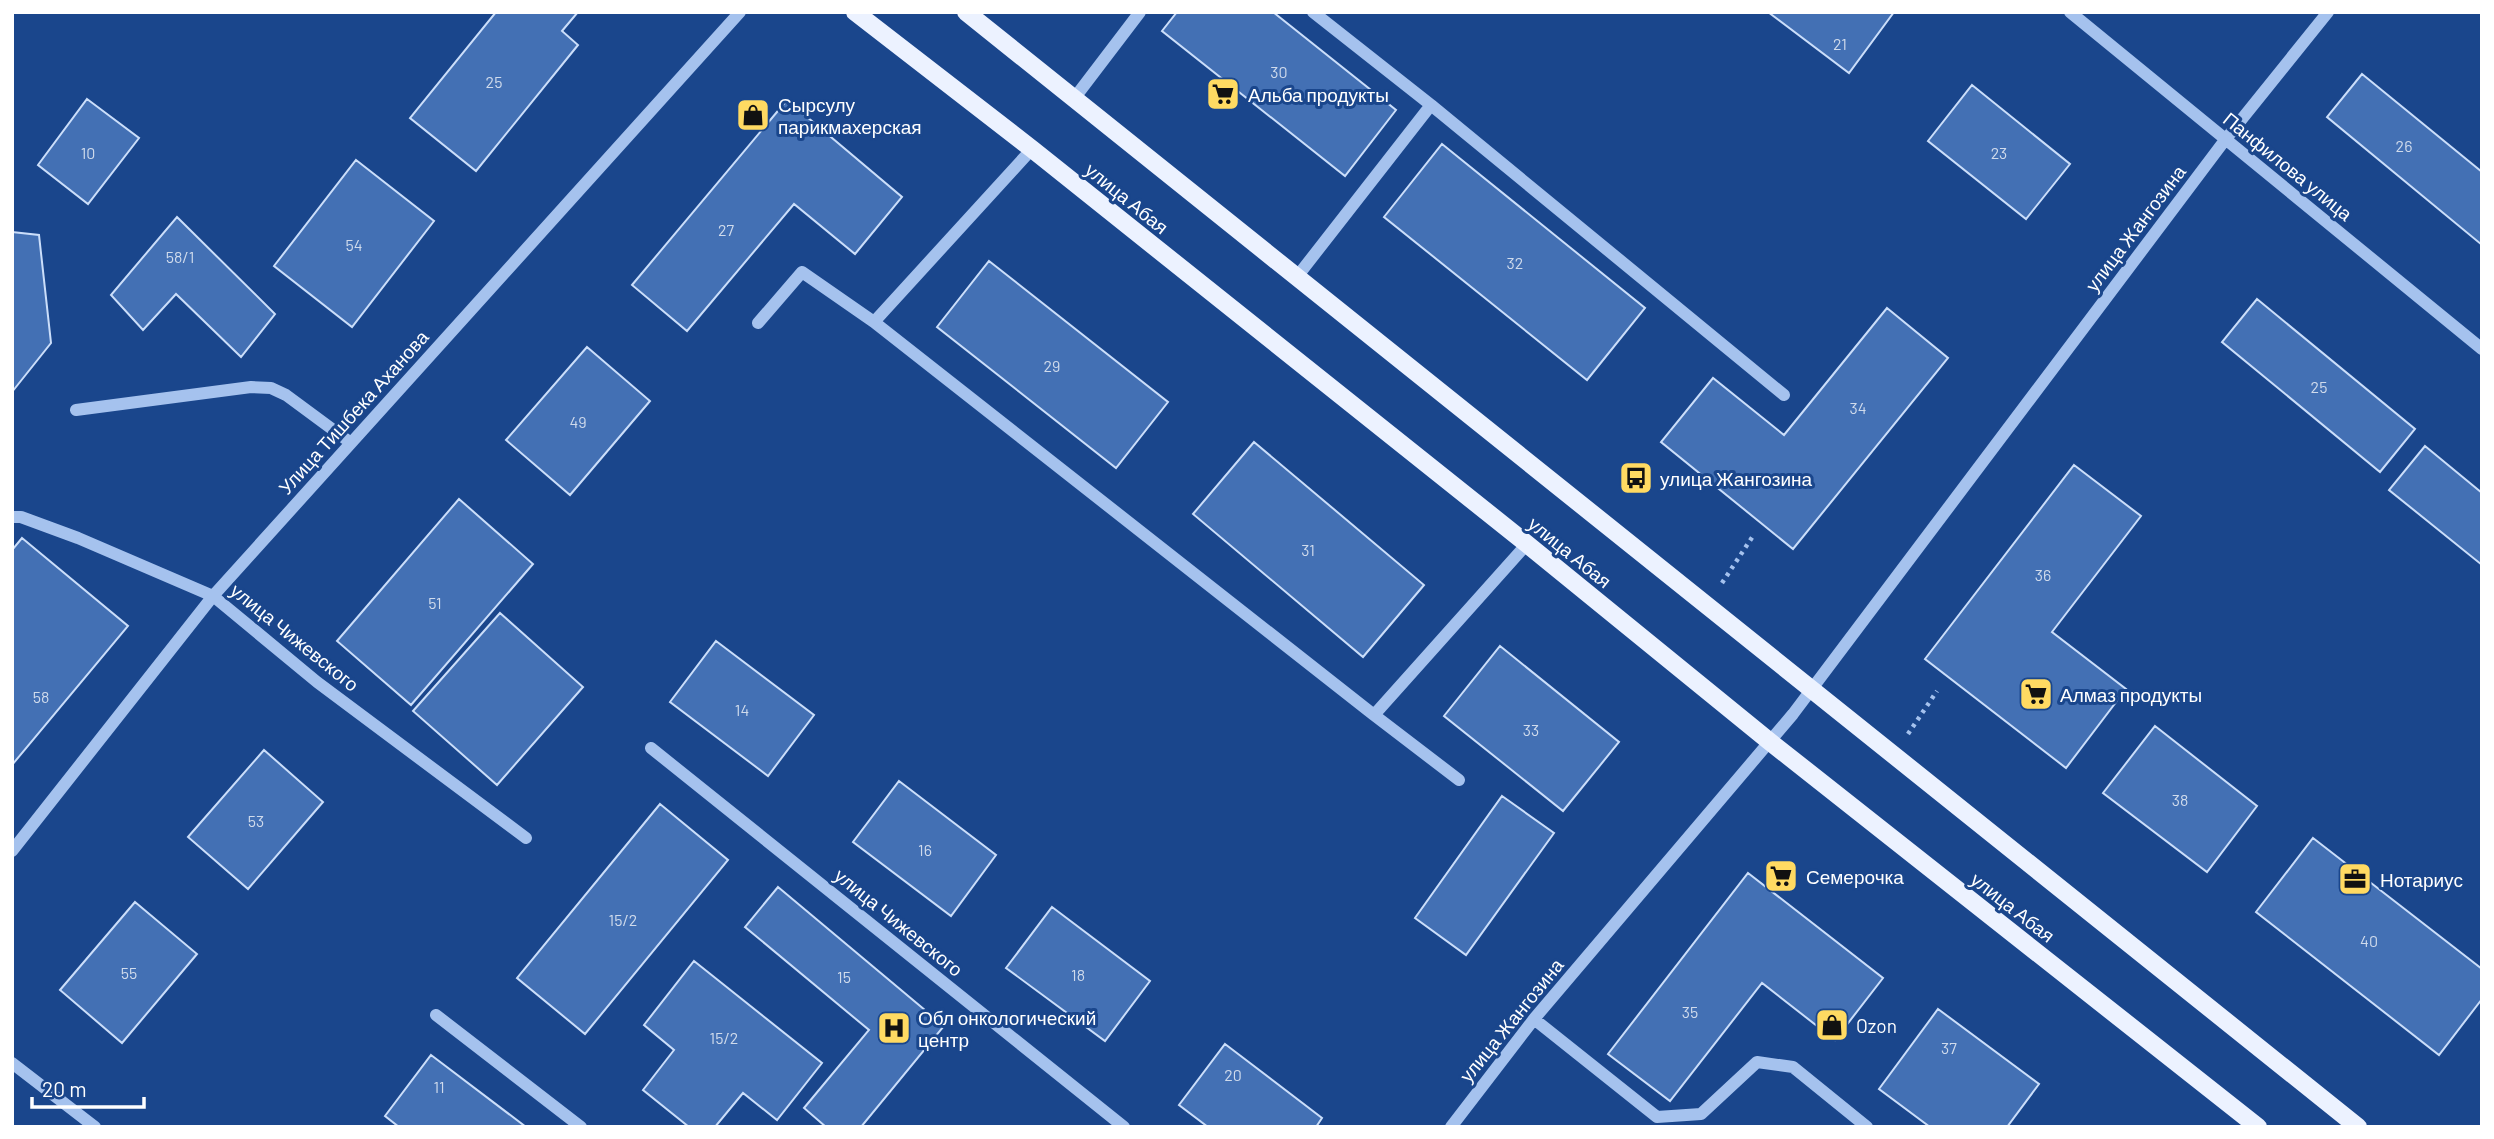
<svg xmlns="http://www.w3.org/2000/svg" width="2494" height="1139" font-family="Barlow,sans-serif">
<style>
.building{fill:#4370b4;stroke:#cbdefa;stroke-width:2}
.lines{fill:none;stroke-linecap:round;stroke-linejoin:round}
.path{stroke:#a5c2ee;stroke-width:4.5;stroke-dasharray:3.5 5;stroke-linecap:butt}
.minor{stroke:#a5c2ee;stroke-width:12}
.major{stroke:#ecf2ff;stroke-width:18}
.labels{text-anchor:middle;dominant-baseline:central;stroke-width:6;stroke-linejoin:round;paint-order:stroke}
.number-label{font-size:16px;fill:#d0dbec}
.poi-label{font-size:19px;fill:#fff;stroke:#1a468c;text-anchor:start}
.street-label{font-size:19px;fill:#fff;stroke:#1a468c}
</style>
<rect width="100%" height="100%" fill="#1a468c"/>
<path class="building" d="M496 12H578L562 31 578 45 476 171 410 118Z
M1177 12H1273L1396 110 1345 176 1162 31Z
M1768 12H1894L1849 73Z
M2362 74 2482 172V245L2327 117Z
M1972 85 2070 164 2026 219 1928 141Z
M87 99 139 138 88 204 38 165Z
M787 100 902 197 855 254 794 204 687 331 632 285Z
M1442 144 1645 308 1587 380 1384 217Z
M356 160 434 221 352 327 274 266Z
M177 217 275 314 241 357 176 294 143 330 111 295Z
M12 232 39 235 51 343 12 392Z
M989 261 1168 402 1116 468 937 327Z
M2257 299 2415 429 2380 472 2222 342Z
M1887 308 1948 358 1793 549 1661 442 1713 378 1784 435Z
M587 347 650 401 570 495 506 440Z
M1254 442 1424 585 1363 657 1193 514Z
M2425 446 2482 493V565L2389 490Z
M2074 465 2141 516 2052 632 2126 689 2066 768 1925 659Z
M459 499 533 564 411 705 337 641Z
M22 538 128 626 12 765V550Z
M500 613 583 687 497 785 413 711Z
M716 641 814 715 768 776 670 702Z
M1500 646 1619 742 1563 811 1444 716Z
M2155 726 2257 806 2207 872 2103 793Z
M264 750 323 802 248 889 188 837Z
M899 781 996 855 951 916 853 842Z
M1502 796 1554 833 1466 955 1415 918Z
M660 804 728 860 585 1034 517 978Z
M2313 838 2482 969V999L2439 1055 2256 912Z
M1748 873 1883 978 1835 1040 1762 983 1670 1101 1608 1054Z
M778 887 944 1026 861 1127H826L804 1108 869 1030 745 927Z
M135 902 197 954 122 1043 60 990Z
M1052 907 1150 981 1105 1041 1006 968Z
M694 961 822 1063 777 1120 743 1093 715 1127H689L643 1090 674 1050 644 1025Z
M1938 1009 2039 1084 2007 1127H1930L1879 1089Z
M1225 1044 1322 1118 1316 1127H1208L1179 1105Z
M431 1055 526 1127H399L385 1116Z"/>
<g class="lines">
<path class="path" d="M1722 583 1753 536
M1908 734 1937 691"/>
<path class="minor" d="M2070 12 2482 349
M1073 100 1140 12
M1431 105 1784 395
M1032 149 874 322 1374 715 1527 544
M1296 278 1431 105 1313 12
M758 323 802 272 874 322
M76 410 251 387 271 388 286 395 351 443
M12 517H21L78 538 213 596 317 682 526 838
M1374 715 1459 780
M651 748 1124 1127
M12 851 213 596 740 12
M436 1015 581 1127
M1534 1019 1657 1117 1701 1114 1757 1062 1793 1067 1867 1127
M12 1063 95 1127
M1451 1127 1534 1019 1793 714 2225 140 2328 12"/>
<path class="major" d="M855 12 1032 149 1527 544 1769 741 2258 1127
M966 12 2358 1127"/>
</g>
<defs>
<symbol id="supermarket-square" viewBox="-11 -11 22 22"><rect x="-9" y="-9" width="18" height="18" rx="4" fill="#ffda62" stroke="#1a468c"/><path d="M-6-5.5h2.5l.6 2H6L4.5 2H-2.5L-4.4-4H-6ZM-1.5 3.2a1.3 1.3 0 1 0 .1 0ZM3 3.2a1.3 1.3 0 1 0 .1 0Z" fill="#111"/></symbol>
<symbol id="shop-square" viewBox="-11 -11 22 22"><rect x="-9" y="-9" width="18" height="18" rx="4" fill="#ffda62" stroke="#1a468c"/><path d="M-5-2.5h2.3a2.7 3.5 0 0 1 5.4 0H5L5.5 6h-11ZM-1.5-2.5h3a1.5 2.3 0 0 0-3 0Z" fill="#111"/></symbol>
<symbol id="bus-square" viewBox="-11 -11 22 22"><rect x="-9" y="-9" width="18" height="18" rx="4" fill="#ffda62" stroke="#1a468c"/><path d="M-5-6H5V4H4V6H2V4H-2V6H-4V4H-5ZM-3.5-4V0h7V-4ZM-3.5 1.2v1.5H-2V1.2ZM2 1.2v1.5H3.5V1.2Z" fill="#111"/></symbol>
<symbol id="office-square" viewBox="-11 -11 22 22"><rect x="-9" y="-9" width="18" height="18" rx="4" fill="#ffda62" stroke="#1a468c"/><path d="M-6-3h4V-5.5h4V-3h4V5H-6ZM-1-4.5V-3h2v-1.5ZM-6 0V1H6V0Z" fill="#111"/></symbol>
<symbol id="hospital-square" viewBox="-11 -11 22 22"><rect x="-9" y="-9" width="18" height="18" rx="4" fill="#ffda62" stroke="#1a468c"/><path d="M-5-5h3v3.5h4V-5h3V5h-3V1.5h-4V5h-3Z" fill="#111"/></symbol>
</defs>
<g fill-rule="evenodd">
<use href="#supermarket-square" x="1204" y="75" width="38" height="38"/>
<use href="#shop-square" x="734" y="96" width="38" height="38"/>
<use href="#bus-square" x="1617" y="459" width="38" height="38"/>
<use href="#supermarket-square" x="2017" y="675" width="38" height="38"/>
<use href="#supermarket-square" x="1762" y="857" width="38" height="38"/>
<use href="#office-square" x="2336" y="860" width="38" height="38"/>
<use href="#shop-square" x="1813" y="1006" width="38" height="38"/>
<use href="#hospital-square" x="875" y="1009" width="38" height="38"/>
</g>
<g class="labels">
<g class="number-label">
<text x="1840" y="43">21</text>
<text x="1279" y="71">30</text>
<text x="494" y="81">25</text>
<text x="2404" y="145">26</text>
<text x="88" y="152">10</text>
<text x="1999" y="152">23</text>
<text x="726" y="229">27</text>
<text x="354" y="244">54</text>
<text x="180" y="256">58/1</text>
<text x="1515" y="262">32</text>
<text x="1052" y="365">29</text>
<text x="2319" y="386">25</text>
<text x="1858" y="407">34</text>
<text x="578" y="421">49</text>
<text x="1308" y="549">31</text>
<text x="2043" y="574">36</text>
<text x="435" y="602">51</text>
<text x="41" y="696">58</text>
<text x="742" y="709">14</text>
<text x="1531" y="729">33</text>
<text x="2180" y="799">38</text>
<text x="256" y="820">53</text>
<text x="925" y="849">16</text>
<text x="623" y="919">15/2</text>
<text x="2369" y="940">40</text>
<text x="129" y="972">55</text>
<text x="1078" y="974">18</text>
<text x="844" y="976">15</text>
<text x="1690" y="1011">35</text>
<text x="724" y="1037">15/2</text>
<text x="1949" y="1047">37</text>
<text x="1233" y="1074">20</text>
<text x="439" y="1086">11</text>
</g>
<g class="poi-label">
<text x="1248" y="94">Альба продукты</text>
<text x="778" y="104">Сырсулу<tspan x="778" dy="22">парикмахерская</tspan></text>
<text x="1660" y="478">улица Жангозина</text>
<text x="2060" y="694">Алмаз продукты</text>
<text x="1806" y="876">Семерочка</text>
<text x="2380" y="879">Нотариус</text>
<text x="918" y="1017">Обл онкологический<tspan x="918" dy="22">центр</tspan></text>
<text x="1856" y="1025">Ozon</text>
</g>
<g class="street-label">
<text transform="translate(2288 166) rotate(39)">Панфилова улица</text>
<text transform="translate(1127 198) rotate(39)">улица Абая</text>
<text transform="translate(2135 228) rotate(-53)">улица Жангозина</text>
<text transform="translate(353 412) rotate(-48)">Улица Тишбека Аханова</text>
<text transform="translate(1570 552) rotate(39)">улица Абая</text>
<text transform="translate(295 637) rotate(39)">улица Чижевского</text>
<text transform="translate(2013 907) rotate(38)">улица Абая</text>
<text transform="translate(899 922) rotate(39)">улица Чижевского</text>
<text transform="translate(1511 1020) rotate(-51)">улица Жангозина</text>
</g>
</g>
<rect width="2494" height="1139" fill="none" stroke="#ffffff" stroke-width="28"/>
<path d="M32 1097v10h112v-10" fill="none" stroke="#ffffff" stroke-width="3.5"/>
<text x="42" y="1097" font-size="21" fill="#ffffff" stroke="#1a468c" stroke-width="5" paint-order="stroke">20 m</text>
</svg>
